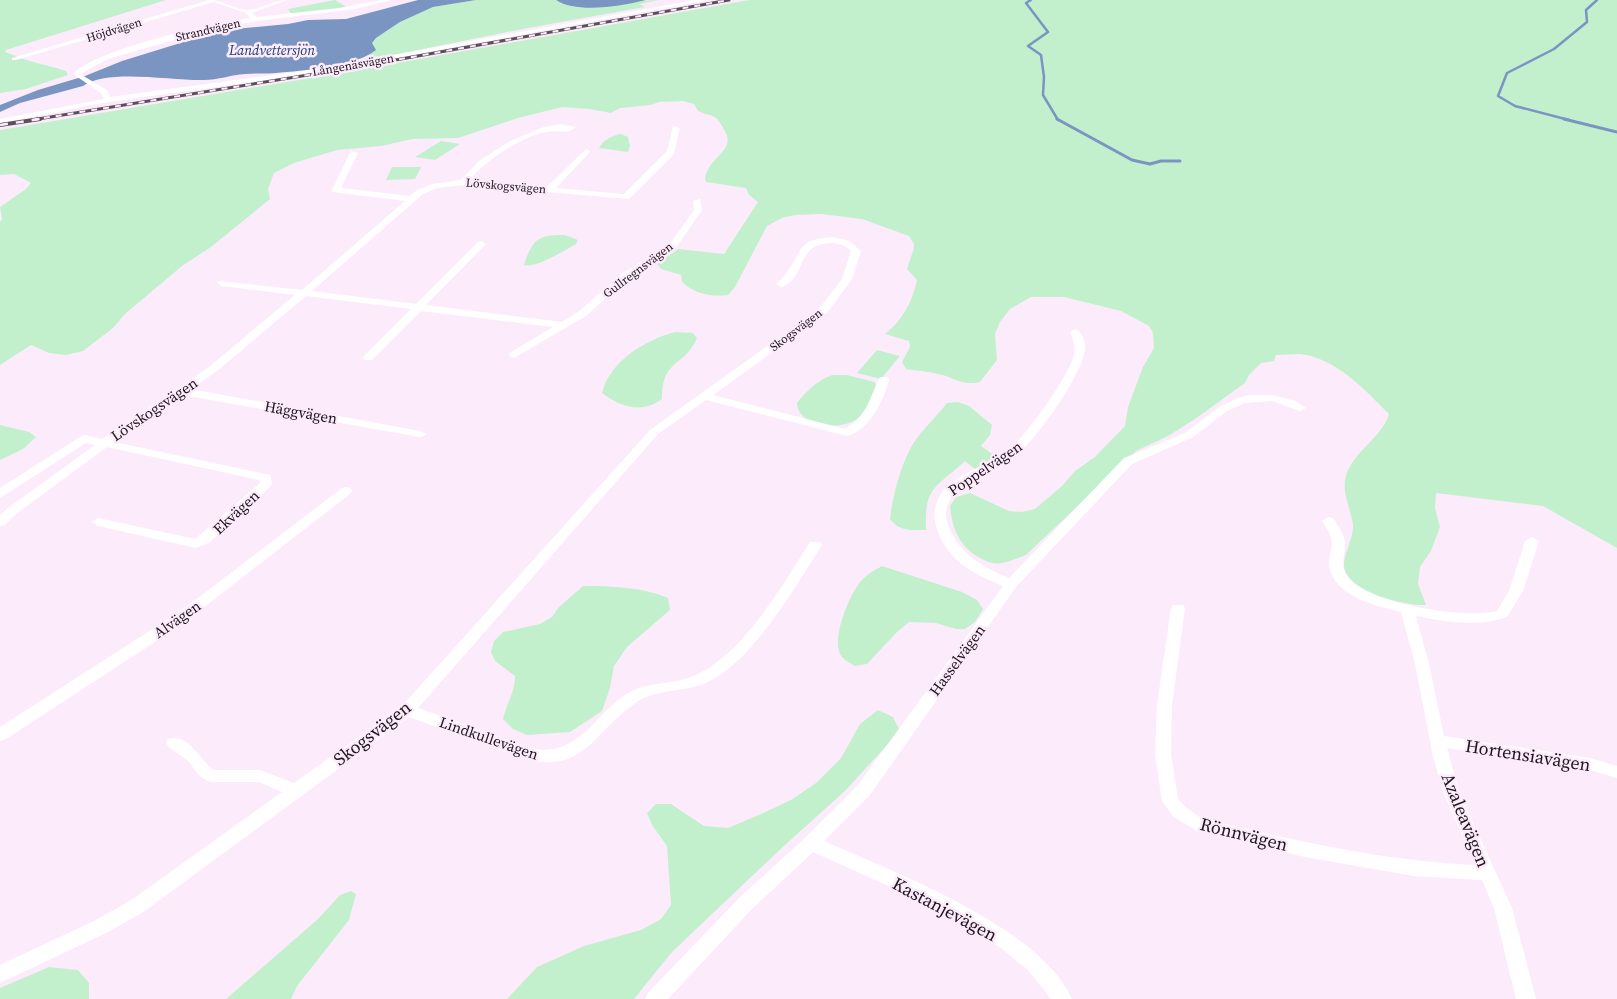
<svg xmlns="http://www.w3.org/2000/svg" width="1617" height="999" font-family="'Source Serif 4',serif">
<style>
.green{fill:#c2f0cd}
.water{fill:#7b95c3}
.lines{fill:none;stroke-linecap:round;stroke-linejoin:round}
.stream-far1{stroke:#7b95c3;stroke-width:2.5}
.stream{stroke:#7b95c3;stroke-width:3}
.street{fill:#fff;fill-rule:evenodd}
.rail-far1-casing{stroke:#5b505a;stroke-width:3}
.rail-casing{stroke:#5b505a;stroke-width:4}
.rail-far1{stroke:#fcecfb;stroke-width:2;stroke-dasharray:6;stroke-linecap:butt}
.rail{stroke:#fcecfb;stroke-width:2.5;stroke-dasharray:8;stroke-linecap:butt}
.labels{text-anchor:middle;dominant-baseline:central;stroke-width:5;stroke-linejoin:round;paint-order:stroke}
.far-street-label{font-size:12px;fill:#1e151e;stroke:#fcecfb}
.far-water-label{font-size:14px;font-style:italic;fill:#1c3b74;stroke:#fcecfb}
.street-label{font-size:15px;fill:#1e151e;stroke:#fcecfb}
.near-street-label{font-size:18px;fill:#1e151e;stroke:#fcecfb}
</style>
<rect width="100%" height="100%" fill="#fcecfb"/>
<path class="green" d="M0 0H166L6 50 5 52C12 54 17 57 23 59 38 64 52 66 66 71L68 75 26 89 0 93Z
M335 0 350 9 292 15 288 9Z
M476 0C501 0 528 0 553 0 564 1 575 7 587 7 611 7 635 0 659 0L640 4 645 7 528 28 383 57H366L375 50 371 43 376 38 400 22 433 7Z
M749 0H1617V548L1543 506 1436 493 1435 508 1440 527 1431 551 1420 567 1418 584 1426 605C1405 606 1347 592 1344 566 1343 556 1354 537 1353 525 1351 509 1341 492 1346 476 1353 451 1382 438 1389 414 1365 390 1336 358 1300 354 1292 354 1284 355 1276 355L1274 361 1261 363 1249 375 1245 383 1195 419 1168 436 1136 451 1026 555C1015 559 1004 565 993 563 989 563 985 560 982 559 960 548 952 529 950 506L956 497 970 493 1009 511 1022 512 1035 509 1062 486 1075 471 1095 457 1125 426 1128 407 1143 367 1154 348 1153 333 1149 326 1121 311 1064 297H1031L1010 309 1000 322 995 334 997 360 980 382C966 385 959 381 946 376 933 372 919 371 906 369L902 362 910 347 909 341 885 334C903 320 912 302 917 280L907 269 914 248V244L909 236 862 219 821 214 795 215 782 218 767 226 735 287 728 295C711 297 695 294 682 282L681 275 661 269 657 264 678 249 724 254 758 202 749 195 746 188 706 182 705 178C709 156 736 151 725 131 714 112 717 119 698 111L694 104 683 101 659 102 651 105 620 108 611 113 589 109 562 107 518 118 458 138 413 139 381 146 337 150 294 163 274 173 268 189 270 199 211 247 182 266 125 314 113 328 83 351 66 355 49 353 31 345 0 365V222L2 219 0 207 26 189 31 183 14 174 0 175V130L364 69Z
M621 134 628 137 630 146 628 152 599 148C603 140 613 135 621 134Z
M441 141 460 144 435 160 415 157Z
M392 167H421L415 179 386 180Z
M565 235 578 240 576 244C566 250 534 269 524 265 532 240 538 234 565 235Z
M675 332 693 333 697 338C685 367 662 358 662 399 642 414 620 407 602 393 610 361 645 340 675 332Z
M877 350 900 356 881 379 857 373Z
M832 375H847L875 382 877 391C871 400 865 413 857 419 840 431 798 427 797 403 806 391 818 380 832 375Z
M958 402 969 406 992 425 990 435 981 446 997 457 976 470 965 461C936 488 924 486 926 530 911 530 900 532 890 519 893 495 902 458 917 438 926 426 937 416 947 403Z
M0 425 29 432 36 437 23 449 0 460Z
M882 566 962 592 977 600 983 609 975 622 965 629H956L936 623 909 622 896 633 867 664 855 666C848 662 841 659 839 651 834 634 848 599 858 585 864 576 873 571 882 566Z
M583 586C611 586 642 587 668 598L670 610 627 647 614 666 610 688 602 711 570 732 527 735 513 729 503 719C507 702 515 693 515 676L495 661 491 652 494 641 503 632 540 624 552 617 559 607Z
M878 710 893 717 900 731 845 791 786 844 672 952 634 999H507L537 967 584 946 641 930 661 919 671 905 667 846 652 825 647 813 656 804H671L704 826 728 828 761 814 791 800 816 783 841 758 860 724Z
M351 891 356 894 349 920 297 986 291 999H226L318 919 340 895Z
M49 967 78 970 89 983V999H0V988Z"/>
<path class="water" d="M418 0H476L433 7 400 22 376 38 372 43 376 50C357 66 302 71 276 73 266 74 256 73 245 74 231 75 218 80 204 80 173 81 107 68 83 86L20 103 0 112V105L38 90 85 76 122 61 203 36 234 29 288 24 308 20 346 19Z
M556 0H646C622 6 577 14 556 0Z"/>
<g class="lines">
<path class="stream-far1" d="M1031 0 1026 3 1048 32 1028 46 1041 55 1044 77 1043 95 1058 120
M1569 120 1515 106 1498 96 1507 73 1554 49 1587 22 1586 10 1597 0"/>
<path class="stream" d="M1057 119 1132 160 1150 164 1161 161H1180
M1564 119 1617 132"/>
<path class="street" d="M209 0C224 0 236 10 248 10 259 10 273 0 287 0L252 13 257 17 339 8 381 0H391L355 9 257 21 212 29 108 59 80 74 107 90 110 97 317 69 695 0H708L317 73 108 102 0 123V119L104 99 101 93 73 74C96 49 214 23 251 18L246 13 214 2 16 60H12V58Z
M561 124 576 127C566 136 558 129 546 132 523 136 483 161 470 180L547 187 586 149 590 151 589 153 556 188 624 194 667 151 673 126 680 128 674 154 629 199 464 185 437 188 423 194 312 291 416 304 478 242 481 241 486 244 484 246 426 305 562 322 578 312 623 273 670 244 694 210 693 201 700 199 702 210 676 248 629 277 586 316 514 358 510 357 509 355 510 353 553 327 421 311 372 360H364L363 358 364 356 411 309 306 296 217 371 191 389 420 431 426 434 424 436 420 437 183 395 114 442 270 475 272 484 270 487 209 543 196 548 98 526 92 522 98 518 195 539 260 483V480L107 447 16 514 5 525 0 526V515L8 508 95 445 86 443 0 498V488L80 437 84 435 102 439 209 367 295 295 222 286 217 283 219 281 302 290 405 201 333 192 332 190 351 151 358 153 341 188 410 196 417 190 432 184 461 180 479 161 510 141 544 127Z
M832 237 849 241 861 251 852 279 827 313 713 395 845 429C869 414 869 398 880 377H888L889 379C885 399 869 431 847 436L706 400 658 434 418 708 531 748C577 759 593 716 625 695 647 680 675 686 698 674 746 650 782 586 810 542H820L822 545C795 587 752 663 706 683 682 693 655 688 634 704 591 735 582 777 519 757L409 717 142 913 106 933 0 983V965L94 921 130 901 282 792 259 782H211C198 778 196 770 188 761 181 754 171 752 166 743L168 739C189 732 200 761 214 770H260L294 783 402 706 650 430 819 309 842 279 851 251C845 245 839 243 830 243 795 244 807 279 781 287L776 284C780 280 784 277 787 272 804 248 798 240 832 237Z
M1075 329C1082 331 1085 341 1085 347 1086 370 1035 441 1017 455 998 469 976 476 958 491 949 498 944 510 947 521 956 552 981 566 1009 578L1124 458 1185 433 1219 407 1238 398 1251 395H1272L1295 401 1306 408 1300 411 1272 401 1245 403 1227 411 1193 437 1132 464 1016 587 870 795 824 841C894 872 1040 927 1072 999H1051L1028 970 1001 948 929 904 813 852 752 909 668 999H645L648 993 740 897 805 838 858 785 1003 586C987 579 972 573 959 562 937 542 923 509 948 486 965 471 989 464 1007 451 1025 438 1070 375 1074 354 1076 346 1073 339 1070 332Z
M346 487 350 488 352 491 350 494 208 604 161 638 6 739 0 741V727L151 630 198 598 342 488Z
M1328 517 1333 518C1337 525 1344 533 1345 542 1346 554 1339 564 1347 576 1365 603 1467 620 1497 611L1509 591 1525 541 1532 537 1539 541 1523 591 1507 617C1477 627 1446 622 1416 616L1429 664 1444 736 1590 758 1617 766V778L1590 770 1447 748 1460 794 1512 908 1536 999H1516L1494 908 1482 880 1414 876 1305 857 1197 831 1173 816 1162 801 1155 754 1157 705 1171 608 1173 605H1183L1185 608 1172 705 1171 754 1178 799 1188 809 1201 818C1292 840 1382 861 1475 865L1444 794 1433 757 1415 664 1401 612C1376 606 1333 596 1329 565 1329 560 1330 555 1331 550 1334 538 1328 530 1322 521Z"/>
<defs>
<path id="rail-far1" d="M32 120 351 68 729 0"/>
<path id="rail" d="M0 125 40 119"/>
</defs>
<use href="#rail-far1" class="rail-far1-casing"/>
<use href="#rail" class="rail-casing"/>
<use href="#rail-far1" class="rail-far1"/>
<use href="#rail" class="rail"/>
</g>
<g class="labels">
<g class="far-street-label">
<text transform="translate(114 30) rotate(-17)">Höjdvägen</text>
<text transform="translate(208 30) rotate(-13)">Strandvägen</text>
<text transform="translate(353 65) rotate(-10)">Långenäsvägen</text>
<text transform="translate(506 186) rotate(5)">Lövskogsvägen</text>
<text transform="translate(638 270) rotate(-37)">Gullregnsvägen</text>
<text transform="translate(796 330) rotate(-37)">Skogsvägen</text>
</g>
<g class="far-water-label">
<text x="272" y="50">Landvettersjön</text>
</g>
<g class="street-label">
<text transform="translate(154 409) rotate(-34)">Lövskogsvägen</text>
<text transform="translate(301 412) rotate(10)">Häggvägen</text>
<text transform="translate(985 468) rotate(-34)">Poppelvägen</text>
<text transform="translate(236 512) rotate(-43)">Ekvägen</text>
<text transform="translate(177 619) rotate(-35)">Alvägen</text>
<text transform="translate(957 660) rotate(-54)">Hasselvägen</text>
<text transform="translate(489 738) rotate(19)">Lindkullevägen</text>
</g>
<g class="near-street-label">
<text transform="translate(372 733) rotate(-38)">Skogsvägen</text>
<text transform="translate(1528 755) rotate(9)">Hortensiavägen</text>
<text transform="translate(1466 820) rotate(68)">Azaleavägen</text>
<text transform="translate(1244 834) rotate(14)">Rönnvägen</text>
<text transform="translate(945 909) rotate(28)">Kastanjevägen</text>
</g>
</g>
</svg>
